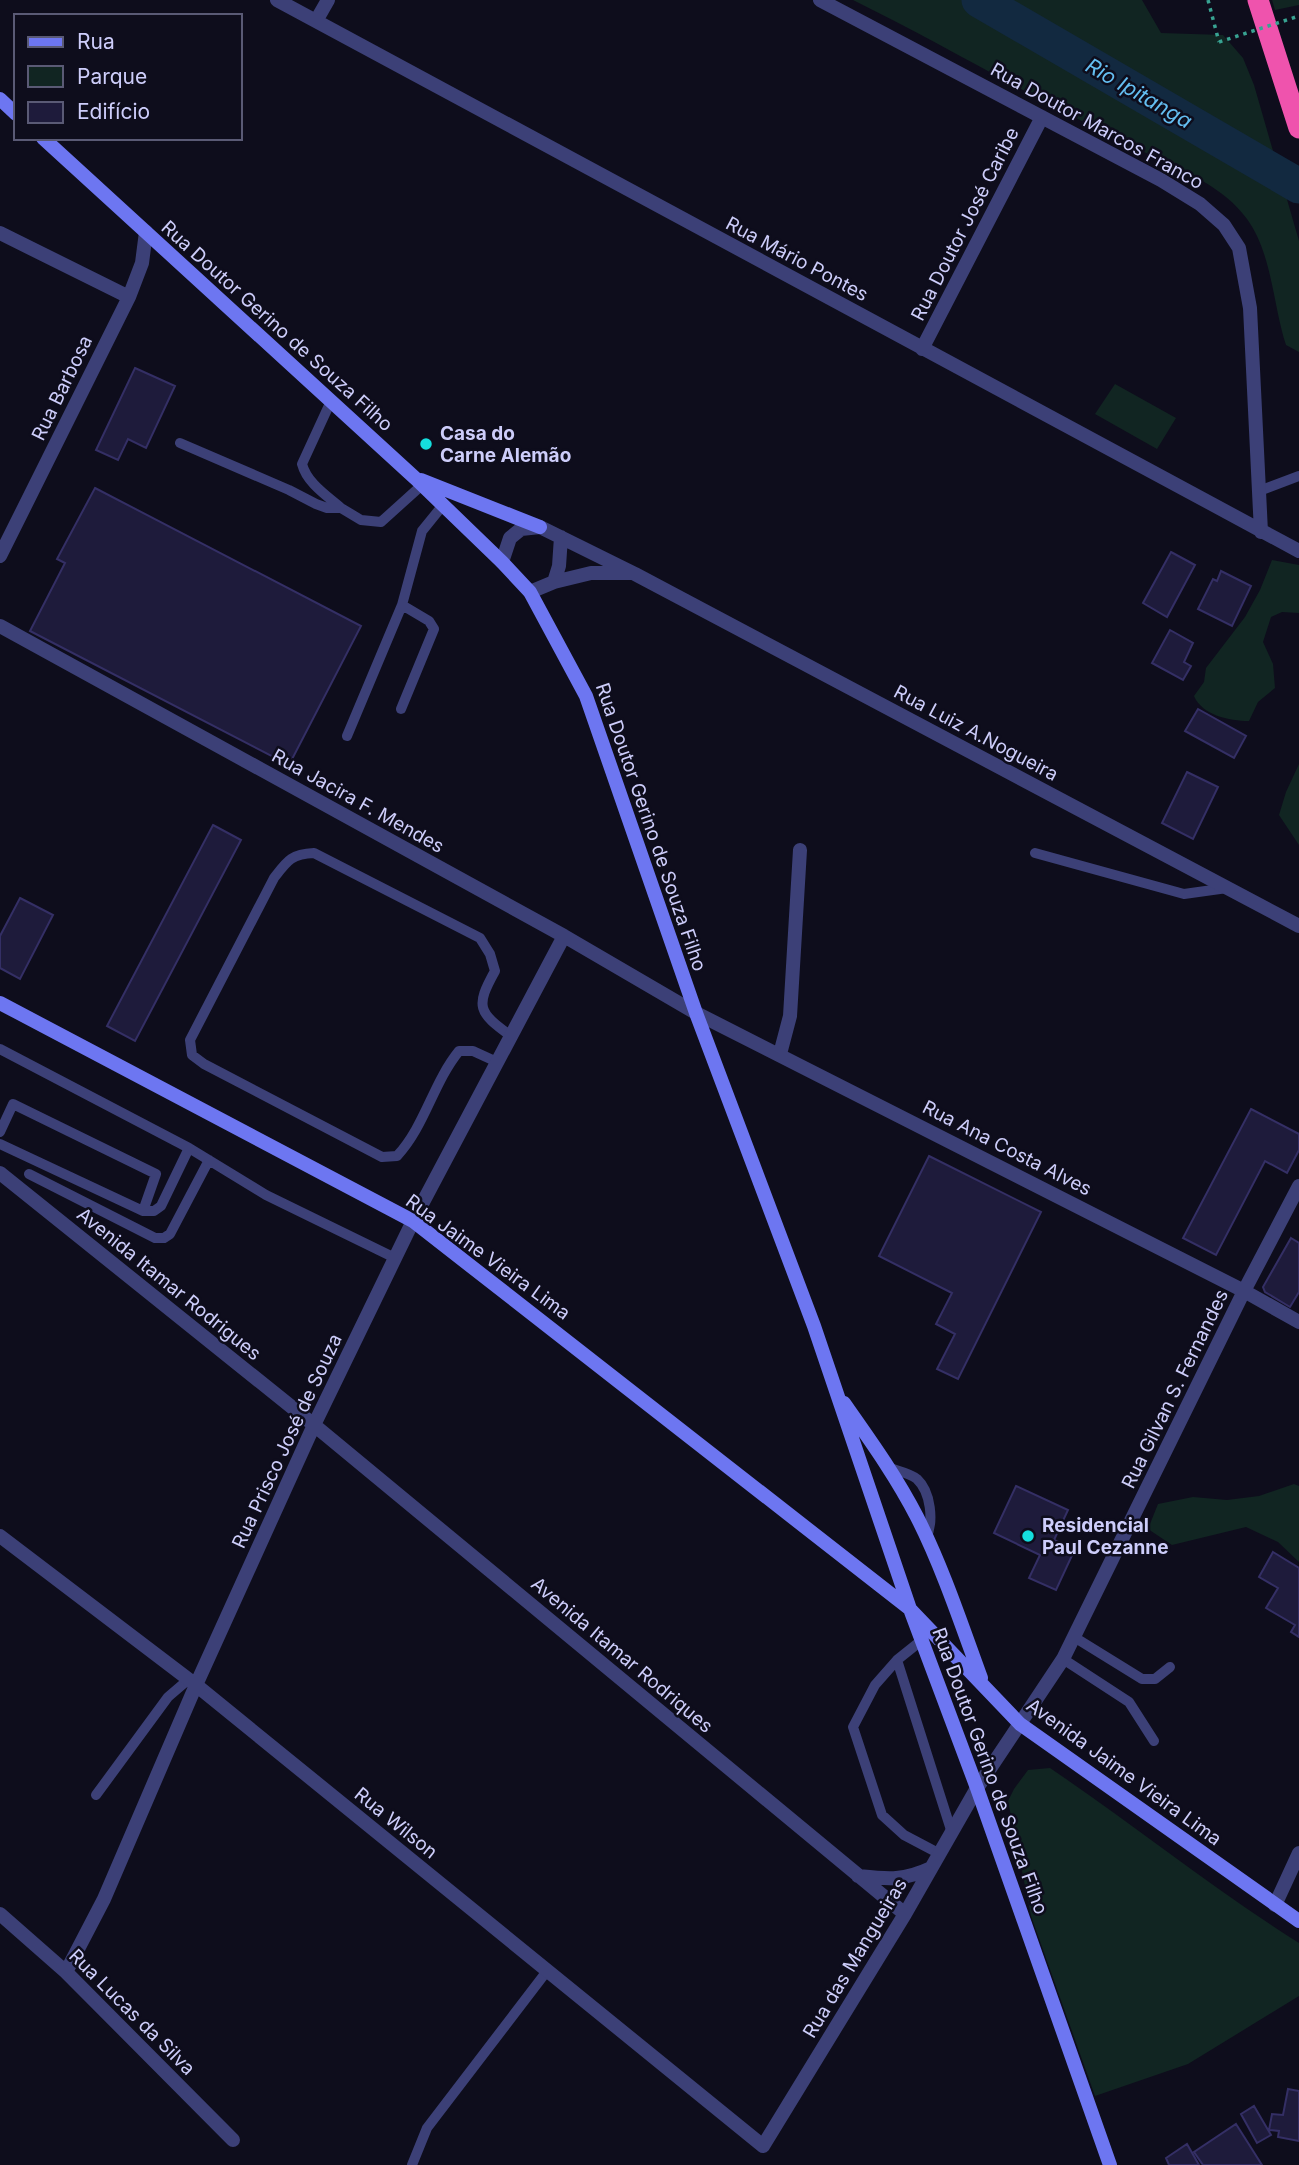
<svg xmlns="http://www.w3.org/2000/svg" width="1299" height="2165" font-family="Inter,sans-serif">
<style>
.green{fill:#112522}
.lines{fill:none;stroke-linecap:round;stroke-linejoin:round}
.river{stroke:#122940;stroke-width:35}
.building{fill:#1e1b3b;stroke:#342f65;stroke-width:2}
.path{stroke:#38a392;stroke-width:3.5;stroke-dasharray:3.5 5;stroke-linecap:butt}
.lane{stroke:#3c4077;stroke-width:10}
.street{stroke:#3c4077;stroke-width:14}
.secondary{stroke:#6d76f1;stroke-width:14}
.highway{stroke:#ef53ad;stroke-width:21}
.path-bridge{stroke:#38a392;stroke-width:3.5;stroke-dasharray:3.5 5;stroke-linecap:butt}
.poi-dot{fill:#15dede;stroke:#0e0d1c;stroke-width:2.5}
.labels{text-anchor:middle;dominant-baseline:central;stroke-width:5;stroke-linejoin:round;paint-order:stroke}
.street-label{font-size:19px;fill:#cdcdfa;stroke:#0e0d1c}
.poi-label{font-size:19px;font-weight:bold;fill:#cdcdfa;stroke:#0e0d1c;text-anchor:start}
.water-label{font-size:21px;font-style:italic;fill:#64bef1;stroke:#0e0d1c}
</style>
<rect width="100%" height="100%" fill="#0e0d1c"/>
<path class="green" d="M853 0H1142L1161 33 1223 35 1243 58 1254 85 1299 241V352L1286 345C1273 305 1272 253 1247 219 1224 187 1184 171 1150 155 1122 140 1093 127 1064 112 994 75 924 35 853 0Z
M1272 0H1299V5L1275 10Z
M1115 384 1176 418 1157 449 1095 414Z
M1272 560 1299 565V613L1282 612 1271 617 1263 642 1273 664 1275 688 1258 702 1249 721C1229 721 1202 715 1194 696L1204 682 1206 668 1245 617 1260 590Z
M1299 764V845L1279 815 1286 792Z
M1294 1484 1299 1486V1562L1278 1542 1246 1527 1172 1545 1148 1529 1158 1504 1193 1497 1227 1500 1259 1496Z
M1050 1768C1134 1825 1213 1889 1299 1943V1996L1188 2064 1095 2096 1031 1916 1008 1801 1014 1789 1028 1770Z"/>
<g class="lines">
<path class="river" d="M979 0 1299 186"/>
</g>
<path class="building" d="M135 368 175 386 146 448 128 439 118 460 96 450Z
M95 488 361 626 289 765 30 631 65 563 57 559Z
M1171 552 1195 565 1167 617 1143 603Z
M1221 571 1251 586 1232 626 1198 609 1213 579 1217 581Z
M1170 630 1193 643 1184 662 1191 666 1183 680 1152 663Z
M1198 709 1246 736 1234 758 1185 731Z
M1187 772 1218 787 1193 839 1162 823Z
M213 825 241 840 135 1041 107 1026Z
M20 898 53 915 20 979 0 968V936Z
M1251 1109 1299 1134V1150L1287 1173 1265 1161 1216 1255 1183 1238Z
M929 1156 1041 1212 958 1379 937 1369 955 1334 936 1324 952 1293 879 1256Z
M1291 1238 1299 1243V1292L1290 1307 1265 1292 1263 1287Z
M1016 1486 1068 1510 1054 1540 1075 1549 1056 1590 1029 1578 1040 1555 994 1533Z
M1273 1552 1299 1568V1637L1291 1632 1295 1625 1266 1608 1278 1588 1259 1577Z
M1288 2089 1299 2091V2141L1278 2137 1279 2131 1269 2130 1272 2114 1283 2115Z
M1254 2106 1271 2135 1257 2143 1241 2114Z
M1236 2124 1262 2165H1203L1194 2152Z
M1187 2144 1199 2165H1169L1166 2158Z"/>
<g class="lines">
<path class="path" d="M1208 0 1219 42"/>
<path class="lane" d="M180 443 289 490 316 504 327 508H341C326 495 307 483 302 464L331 401
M1259 491 1299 476
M341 508 361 520 381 522 422 485
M401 709 434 629 429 621 402 605
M347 736 402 605 422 531 443 505
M1035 853 1184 894 1227 888
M0 1049 189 1148 266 1195 395 1258
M497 1062 473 1051H459C433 1083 425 1126 397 1156L382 1157 204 1064 192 1055 190 1040 274 878C287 861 291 854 314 853L480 938 490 954 495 971C475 1007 478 1012 511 1036
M0 1132 13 1104 156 1174 143 1211
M0 1144 143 1211H154L161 1206 189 1148
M29 1174 155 1238H164L170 1234 209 1160
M890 1468C898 1471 910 1473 917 1479 931 1492 934 1522 926 1538
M1074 1637 1142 1679H1155L1170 1667
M922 1640 897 1660 875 1685 853 1727 882 1815 904 1835 940 1854
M1063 1659 1129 1702 1154 1741
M897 1660 952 1833
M96 1795 168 1697 189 1679
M412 2165 427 2128 547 1971"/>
<path class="street" d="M277 0 1299 551
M820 0 1161 180 1200 204 1224 225 1239 248 1250 308 1261 532
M316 21 328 0
M0 233 129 297
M922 349 1042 117
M0 556 129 297 142 263 146 232
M502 562 510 538 521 529 540 527 635 574 1299 926
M554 582 591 573H630
M530 592 554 582 559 566 561 537
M0 626 564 936 696 1013 1244 1291 1299 1322
M780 1054 790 1016 800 850
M0 1173 314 1425 905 1914
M0 1536 196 1685 763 2146 905 1914 977 1788 1063 1659 1244 1291 1299 1186
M858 1876C888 1879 903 1881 931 1868
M1275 1905 1299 1853
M0 1914 66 1972 233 2140
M66 1972 104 1899 196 1685 314 1425 413 1221 564 936"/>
<path class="secondary" d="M0 99 16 114
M43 138 415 478 502 562 530 592 586 696 696 1013 814 1326 910 1609 977 1788 1110 2165
M421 480 540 527
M0 1003 413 1221 910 1609 1020 1724 1299 1921
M844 1403C870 1440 896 1476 917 1517 942 1566 962 1626 981 1678"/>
<path class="highway" d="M1258 0 1299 128"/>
<path class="path-bridge" d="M1219 42 1299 16"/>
</g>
<g class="poi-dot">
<circle cx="426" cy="444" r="7"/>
<circle cx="1028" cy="1536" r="7"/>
</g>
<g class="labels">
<g class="street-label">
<text transform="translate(1097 126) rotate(29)">Rua Doutor Marcos Franco</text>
<text transform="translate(965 224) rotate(-63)">Rua Doutor José Caribe</text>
<text transform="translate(797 259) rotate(28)">Rua Mário Pontes</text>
<text transform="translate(277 326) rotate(42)">Rua Doutor Gerino de Souza Filho</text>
<text transform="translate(62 388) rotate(-64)">Rua Barbosa</text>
<text transform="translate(976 733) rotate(28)">Rua Luiz A.Nogueira</text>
<text transform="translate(358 801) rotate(29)">Rua Jacira F. Mendes</text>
<text transform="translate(651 827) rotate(71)">Rua Doutor Gerino de Souza Filho</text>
<text transform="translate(1007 1148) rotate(27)">Rua Ana Costa Alves</text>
<text transform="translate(488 1257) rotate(36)">Rua Jaime Vieira Lima</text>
<text transform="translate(169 1284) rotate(39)">Avenida Itamar Rodrigues</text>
<text transform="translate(1175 1389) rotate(-64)">Rua Gilvan S. Fernandes</text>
<text transform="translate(287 1441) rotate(-65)">Rua Prisco José de Souza</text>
<text transform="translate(622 1655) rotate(40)">Avenida Itamar Rodriques</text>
<text transform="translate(990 1771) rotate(70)">Rua Doutor Gerino de Souza Filho</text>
<text transform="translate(1124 1772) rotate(36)">Avenida Jaime Vieira Lima</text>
<text transform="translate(396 1823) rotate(39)">Rua Wilson</text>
<text transform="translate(855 1958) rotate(-59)">Rua das Mangueiras</text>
<text transform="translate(132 2012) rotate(45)">Rua Lucas da Silva</text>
</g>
<g class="poi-label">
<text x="440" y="433">Casa do<tspan x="440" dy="22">Carne Alemão</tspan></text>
<text x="1042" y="1525">Residencial<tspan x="1042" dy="22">Paul Cezanne</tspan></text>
</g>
<g class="water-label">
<text transform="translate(1139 93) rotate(30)">Rio Ipitanga</text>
</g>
</g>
<rect x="14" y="14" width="228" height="126" fill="#0e0d1c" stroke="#5a5a75" stroke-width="2"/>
<rect x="28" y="37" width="35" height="10" fill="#6d76f1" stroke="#5a5a75" stroke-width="2"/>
<text x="77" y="49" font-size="21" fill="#cdcdfa">Rua</text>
<rect x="28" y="66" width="35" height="21" fill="#112522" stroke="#5a5a75" stroke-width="2"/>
<text x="77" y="84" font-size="21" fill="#cdcdfa">Parque</text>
<rect x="28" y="102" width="35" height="21" fill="#1e1b3b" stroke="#5a5a75" stroke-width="2"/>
<text x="77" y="119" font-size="21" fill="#cdcdfa">Edifício</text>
</svg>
